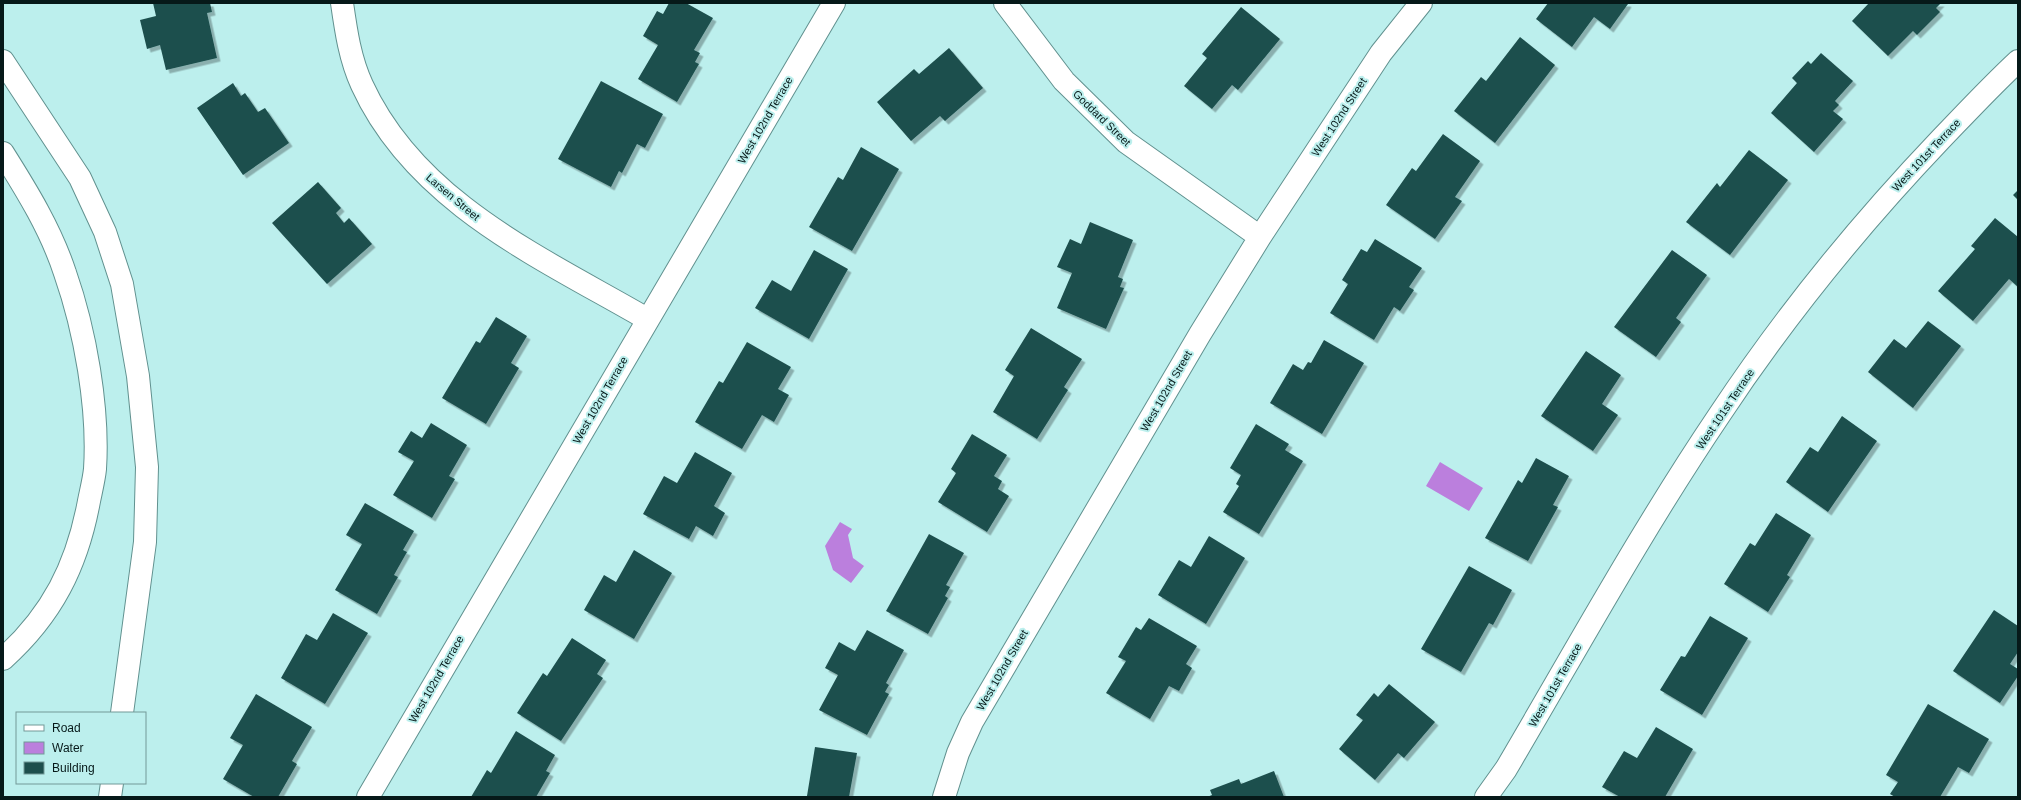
<svg xmlns="http://www.w3.org/2000/svg" width="2021" height="800" font-family="Arial,sans-serif">
<style>
.water{fill:#bb7fdd}
.building{fill:#1e4f4d;filter:url(#shadow)}
.lines{fill:none;stroke-linecap:round;stroke-linejoin:round}
.minor-casing{stroke:#61918f;stroke-width:24}
.highway-casing{stroke:#61918f;stroke-width:24}
.minor{stroke:#fff;stroke-width:22}
.highway{stroke:#fff;stroke-width:22}
.labels{text-anchor:middle;dominant-baseline:central;stroke-width:4;stroke-linejoin:round;paint-order:stroke}
.street-label{font-size:11px;fill:#061919;stroke:#bcefed}
</style>
<defs>
<filter id="shadow"><feDropShadow dx="3.5" dy="3.5" stdDeviation="0" flood-color="#0004"/></filter>
</defs>
<rect width="100%" height="100%" fill="#bcefed"/>
<path class="water" d="M1440 462 1483 488 1469 511 1426 486Z
M840 522 852 529 848 535 853 558 864 566 851 583 833 570 825 546Z"/>
<path class="building" d="M153 3H210L212 12 207 13 217 58 166 70 160 45 147 49 140 20 156 16Z
M669 3H686L713 18 694 50 700 53 695 62 699 64 677 102 638 79 658 45 643 36 657 11 663 14Z
M1548 3H1627L1628 4 1610 29 1594 17 1572 47 1536 19Z
M1869 3H1941L1936 8 1940 12 1917 35 1913 31 1888 56 1852 21Z
M1241 7 1280 39 1238 90 1232 85 1212 109 1184 86 1207 58 1202 54Z
M1520 37 1555 65 1495 143 1454 111 1481 77 1486 81Z
M949 48 983 88 945 121 940 116 911 141 877 102 914 69 919 74Z
M1821 53 1853 81 1835 101 1839 105 1833 111 1843 119 1814 152 1771 113 1797 83 1792 78 1808 61 1811 64Z
M601 81 663 114 645 148 637 144 622 173 619 171 611 187 558 159Z
M233 83 241 96 245 93 258 112 265 108 289 143 243 175 197 108Z
M1443 134 1480 161 1455 197 1462 201 1435 239 1386 205 1412 168 1416 171Z
M861 147 899 169 852 251 809 227 838 177 843 180Z
M1749 150 1788 180 1730 255 1686 222 1717 183 1720 187Z
M318 182 341 208 336 213 344 223 349 218 372 244 327 284 272 223Z
M2018 190V200L2013 195Z
M1995 218 2018 237V287L2009 279 1973 321 1938 291 1975 249 1971 246Z
M1090 222 1133 240 1118 277 1123 279 1120 287 1124 288 1106 329 1057 308 1072 273 1057 267 1070 239 1081 244Z
M1375 239 1422 268 1409 287 1414 290 1400 311 1394 307 1374 340 1330 313 1348 284 1342 280 1361 249 1367 252Z
M814 250 848 269 809 339 755 308 772 280 791 291Z
M1672 250 1707 275 1676 318 1681 322 1656 357 1614 327Z
M496 317 527 336 511 363 519 368 486 424 442 398 476 341 480 343Z
M1928 321 1961 346 1913 408 1868 372 1894 339 1906 348Z
M1031 328 1082 359 1064 387 1068 390 1037 439 993 412 1014 376 1005 370Z
M1324 340 1364 363 1322 434 1270 403 1293 364 1303 370 1308 362 1311 363Z
M747 342 791 367 778 389 789 395 774 422 762 415 742 449 695 422 719 381 723 383Z
M1586 351 1621 375 1602 404 1618 415 1593 451 1541 416Z
M1842 416 1877 441 1828 512 1786 482 1810 447 1818 452Z
M431 423 467 445 449 476 455 479 432 518 393 495 414 461 398 452 411 431 422 438Z
M1256 424 1289 444 1285 450 1303 461 1259 534 1223 512 1239 486 1236 484 1241 475 1230 468Z
M972 434 1007 455 994 476 1002 481 998 489 1009 496 987 532 938 502 956 473 951 469Z
M695 452 732 473 714 506 725 513 713 536 696 526 689 539 643 514 664 476 677 483Z
M1536 458 1569 476 1553 505 1558 507 1528 561 1485 538 1518 480 1522 483Z
M365 503 414 531 403 550 407 552 394 575 398 577 377 614 335 590 362 544 346 535Z
M1776 513 1811 535 1787 575 1790 577 1768 612 1724 584 1750 543 1755 546Z
M929 534 964 553 946 585 950 587 945 596 948 598 928 634 886 611Z
M1209 536 1245 558 1206 624 1158 595 1179 560 1191 567Z
M634 550 672 573 634 639 584 610 604 575 616 582Z
M1469 566 1512 590 1493 625 1489 623 1461 672 1421 649Z
M1994 610 2018 626V652L2010 664 2018 669V676L2000 703 1953 671Z
M333 613 368 633 325 704 281 678 306 634 317 640Z
M1710 616 1748 638 1702 715 1660 690 1681 656 1685 657Z
M1149 618 1197 646 1186 664 1192 668 1179 691 1169 686 1150 719 1106 693 1126 661 1118 657 1136 627 1141 630Z
M867 630 904 650 886 683 889 685 885 692 889 694 867 735 819 710 838 675 825 668 839 642 855 651Z
M572 638 606 660 597 674 603 678 561 741 517 713 543 673 547 676Z
M1389 684 1435 722 1404 758 1398 753 1375 780 1339 749 1363 720 1356 715 1374 693 1378 697Z
M256 694 312 727 292 761 297 764 278 797H254L223 779 243 745 230 738Z
M1928 704 1989 739 1969 773 1958 767 1940 797H1895L1890 794 1898 782 1886 775Z
M1656 727 1693 749 1665 797H1620L1602 787 1624 751 1637 758Z
M516 731 555 755 546 771 550 773 536 797H471L487 770 491 773Z
M815 747 857 753 849 797 807 796Z
M1274 771 1284 797H1207L1212 795 1210 790 1239 779 1241 784Z"/>
<g class="lines">
<defs>
<path id="minor" d="M342 3C346 31 350 59 362 85 416 203 542 258 647 319
M1005 3 1064 81 1126 142 1260 237
M368 797 834 3
M944 797 958 753 972 722 1200 334 1260 237 1381 53 1421 3
M1486 797 1506 769C1576 650 1643 528 1720 414 1785 316 1860 224 1940 140 1966 113 1991 86 2018 61"/>
<path id="highway" d="M3 61 80 178 105 232 122 284 138 376 147 467 145 542 122 713
M3 153C27 191 51 230 65 273 85 330 99 408 95 469 94 479 91 491 89 501 77 566 52 615 3 659
M110 797 112 783"/>
</defs>
<use href="#minor" class="minor-casing"/>
<use href="#highway" class="highway-casing"/>
<use href="#minor" class="minor"/>
<use href="#highway" class="highway"/>
</g>
<g class="labels">
<g class="street-label">
<text transform="translate(1339 117) rotate(-57)">West 102nd Street</text>
<text transform="translate(1102 118) rotate(44)">Goddard Street</text>
<text transform="translate(765 120) rotate(-60)">West 102nd Terrace</text>
<text transform="translate(1926 155) rotate(-47)">West 101st Terrace</text>
<text transform="translate(453 197) rotate(40)">Larsen Street</text>
<text transform="translate(1166 391) rotate(-60)">West 102nd Street</text>
<text transform="translate(600 400) rotate(-60)">West 102nd Terrace</text>
<text transform="translate(1725 409) rotate(-56)">West 101st Terrace</text>
<text transform="translate(1002 670) rotate(-60)">West 102nd Street</text>
<text transform="translate(436 679) rotate(-60)">West 102nd Terrace</text>
<text transform="translate(1555 685) rotate(-60)">West 101st Terrace</text>
</g>
</g>
<rect width="2021" height="800" fill="none" stroke="#061919" stroke-width="8"/>
<rect x="16" y="712" width="130" height="72" fill="#bcefed" stroke="#739998"/>
<rect x="24" y="725" width="20" height="6" fill="#ffffff" stroke="#739998"/>
<text x="52" y="732" font-size="12" fill="#061919">Road</text>
<rect x="24" y="742" width="20" height="12" fill="#bb7fdd" stroke="#739998"/>
<text x="52" y="752" font-size="12" fill="#061919">Water</text>
<rect x="24" y="762" width="20" height="12" fill="#1e4f4d" stroke="#739998"/>
<text x="52" y="772" font-size="12" fill="#061919">Building</text>
</svg>
